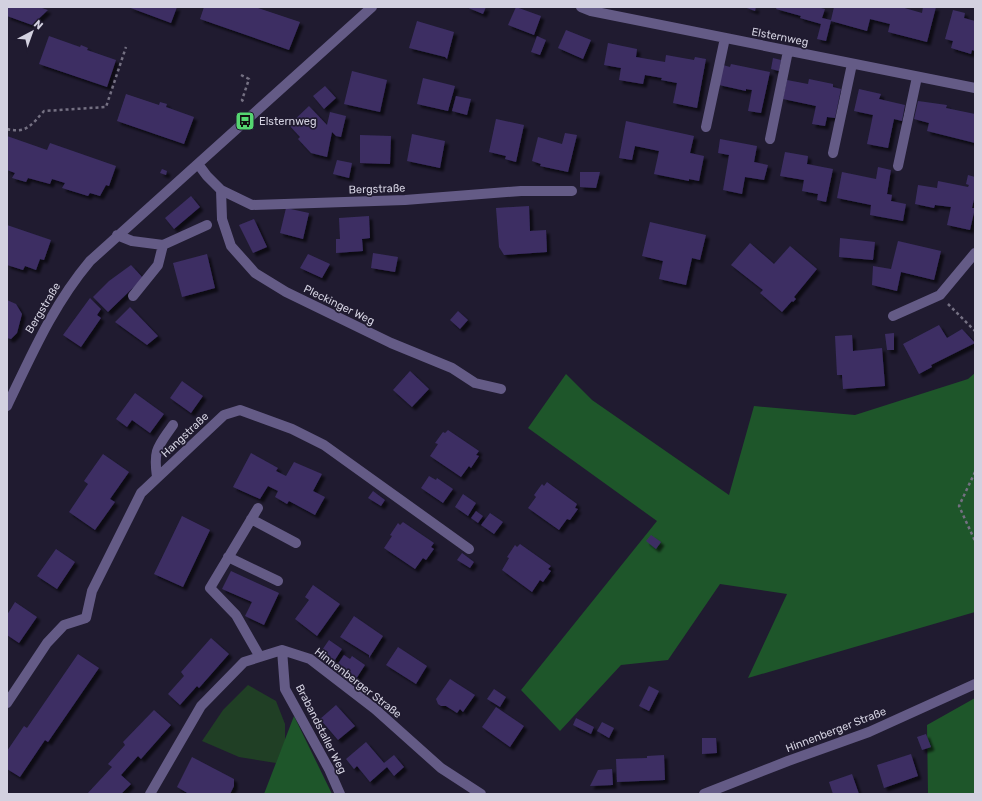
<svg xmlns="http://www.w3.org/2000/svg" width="982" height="801" font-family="Rubik,sans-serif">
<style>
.green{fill:#203f25}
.forest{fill:#1e562a}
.building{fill:#3c2e64;filter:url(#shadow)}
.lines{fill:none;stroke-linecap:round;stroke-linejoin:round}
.path{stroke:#747082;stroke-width:2.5;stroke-dasharray:3 3;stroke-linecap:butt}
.minor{stroke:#645b86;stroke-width:10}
.labels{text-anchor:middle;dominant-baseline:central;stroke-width:3.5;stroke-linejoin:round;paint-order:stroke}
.street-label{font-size:11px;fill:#d3d1e0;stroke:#201b30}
.poi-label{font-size:11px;fill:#d3d1e0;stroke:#201b30;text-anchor:start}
</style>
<defs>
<filter id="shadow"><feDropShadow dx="3.5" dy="3.5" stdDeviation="1" flood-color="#0009"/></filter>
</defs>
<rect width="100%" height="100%" fill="#201b30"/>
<path class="green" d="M248 685 276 701 285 724V741L276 763 239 757 202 741 223 710Z"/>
<path class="forest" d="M975 373V612L748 678 787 594 720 584 668 660 621 665 560 731 521 690 657 521 528 428 566 374 592 400 729 495 754 406 855 415 968 379Z
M975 698V794H928L927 725Z
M294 716 332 794H264Z"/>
<path class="building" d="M7 7H39L48 10 32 25 7 16Z
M128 7H177L171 23Z
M204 7H255L300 22 289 50 200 19Z
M466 7H486L483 14Z
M516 7 541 16 534 35 508 25Z
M744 7H756L755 11Z
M777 7H817L825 9 822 18 831 20 834 7H901L922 13 923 7H936L927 42 888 32 890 24 870 19 867 31 831 21 826 41 817 39 821 24 800 18 801 16 776 9Z
M953 10 965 13 964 18 975 21V51L972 50 971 54 951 48 953 41 945 39Z
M417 21 454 32 447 59 445 57 409 48Z
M566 30 591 40 583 59 558 48Z
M49 36 80 47 81 45 88 48 87 50 116 60 107 87 39 64Z
M537 36 546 40 540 55 531 52Z
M608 43 637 49 636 57 665 62 666 55 694 60 695 57 706 59 697 108 673 103 677 83 661 80 662 78 645 75 643 84 619 80 621 68 604 65Z
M773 58 781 60 779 71 771 69Z
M731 64 770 72 761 113 748 111 752 90 746 89V91L719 85 723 65 730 67Z
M352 71 387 80 380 112 344 104Z
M423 78 455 86 448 111 417 104Z
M809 79 833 84V87L841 89 835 118 827 117 825 126 812 124 816 106 783 99 787 80 808 84Z
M325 86 336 98 324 109 313 96Z
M859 89 881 94 879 99 905 105 902 121 894 119 888 148 867 144 873 115 854 111Z
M126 94 159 105 160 102 167 104 166 107 194 117 184 144 117 121Z
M456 96 471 99 467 115 452 111Z
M918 101 947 105 946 108 975 114V143L927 131 929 123 914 119Z
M309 106 327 125 330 112 346 116 341 137 336 136 332 132 327 157 311 153 298 139 300 137 289 125Z
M496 119 524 125 516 162 505 159 506 156 489 152Z
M626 121 694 136 690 153 704 156 699 181 689 179V181L654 174 659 151 635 146 632 160 619 158Z
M565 133 577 135 568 172 540 166 541 164 532 161 538 137 562 144Z
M412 134 445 141 440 168 407 161Z
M360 135 391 136 390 164 360 163Z
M7 136 47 150 50 143 116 166 109 186 106 185 100 196 90 193 88 196 62 188 65 183 52 179 50 184 28 178 26 182 12 178 15 173 7 170Z
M720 139 757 146 754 162 768 165 764 180 745 177 742 194 723 190 729 155 718 153Z
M785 152 808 156 807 164 833 169 826 202 817 200 818 194 802 191 804 180 780 176Z
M337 160 352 163 349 178 333 174Z
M878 167 891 170 887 194 892 195 891 201 906 204 903 221 870 215 871 205 837 198 842 172 876 179Z
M162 169 167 171 166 175 160 173Z
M580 172H600L596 188 580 187Z
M968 175 975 177V195L972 208H975L970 230 947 225 951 207 935 205 934 208 915 204 918 185 937 188 938 181 968 187 969 185 966 184Z
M191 196 200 207 174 229 165 218Z
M529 206 530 231 546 230 547 252 504 255 499 247 496 208Z
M286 208 309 213 303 239 280 233Z
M369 216 370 238 362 239 363 251 336 253V239H340L339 218Z
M254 219 267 247 253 253 239 225Z
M650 222 706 235 700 260 692 258 686 285 659 279 663 261 642 256Z
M7 225 51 240 44 260 40 259 36 270 25 266 23 270 7 265Z
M840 238 875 242 873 260 839 257Z
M898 241 941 251 934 280 901 272 897 291 872 285 873 266 891 269Z
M750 243 774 264 790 246 817 269 794 297 796 299 793 302 792 301 782 312 760 293 763 290 731 265Z
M373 253 398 257 395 272 371 268Z
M207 254 215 288 182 297 173 263Z
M308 254 330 264 322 278 300 268Z
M131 265 143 278 108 312 93 297 109 281Z
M90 298 101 309 97 315 101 318 81 347 63 335Z
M7 300 16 304 22 314 17 333 11 339 7 338Z
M130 307 158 336 147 345 115 322Z
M458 311 468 320 460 329 450 320Z
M939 325 947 338 962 329 975 343 931 365 932 367 919 374 903 344Z
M894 333V350H887L885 334Z
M852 335 853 351 882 348 885 386 843 389 842 375H837L835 336Z
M410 371 429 389 412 407 393 390Z
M182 381 203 396 191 413 170 398Z
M135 393 164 414 150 433 132 420 127 427 116 419Z
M448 430 479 451 476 455 479 456 471 468 469 466 461 477 430 456 438 444 435 443 443 432 445 433Z
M251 453 278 468 276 471 286 476 294 462 322 474 313 491 325 497 315 515 289 501 287 504 275 497 278 491 268 486 260 499 233 487Z
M103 454 129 472 110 499 115 502 95 530 69 512 88 484 84 481Z
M429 476 436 480 437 478 453 489 443 503 421 488Z
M547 482 577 504 575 508 578 509 570 520 567 519 559 530 528 508 536 497 534 495 542 484 544 486Z
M373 491 385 500 381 506 368 498Z
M463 494 476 503 468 516 455 507Z
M476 511 483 516 478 523 471 518Z
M490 513 503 522 494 534 481 525Z
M182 516 210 530 183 587 154 574Z
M403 522 434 543 431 547 434 549 426 560 423 558 415 569 384 548 392 536 390 535 398 523 400 525Z
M651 535 661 542 656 549 646 541Z
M520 544 551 566 548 569 551 571 543 582 540 580 532 592 502 570 509 558 507 557 515 545 517 547Z
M56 549 75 562 57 589 37 576Z
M462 553 474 562 470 568 457 560Z
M231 571 279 593 264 625 245 616 252 602 222 589Z
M313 585 340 604 317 636 295 619 309 600 305 597Z
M15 602 37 617 19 643 7 635V615Z
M354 616 383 636 369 658V655L340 637Z
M211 638 229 654 199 688 197 686 180 705 168 694 184 676 181 672Z
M329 640 342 649 333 663 320 653Z
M398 647 427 666 416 684 386 665Z
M78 654 99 668 48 742 45 740 20 777 7 769V751L24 726 27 728Z
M344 655 350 659 352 656 365 665 356 679 337 665Z
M450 679 475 695 463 712 460 709 457 713 446 706H441L438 704 436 699Z
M649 686 659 691 649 711 639 706Z
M494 689 506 697 500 707 487 699Z
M336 705 355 726 338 740 320 719Z
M496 707 524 726 510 747 482 727Z
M154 710 171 725 141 759 138 756 121 775 131 784 121 794H87L112 767 108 764 125 745 123 742Z
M576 718 594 727 591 734 573 725Z
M602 722 614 728 609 738 597 731Z
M926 734 931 747 922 750 917 737Z
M702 738H716L717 753 702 754Z
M366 742 384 763 394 755 404 767 394 776 387 767 370 782 357 766 354 769 346 759Z
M911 754 918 776 884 788 877 765Z
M664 755 665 780 617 782 616 759 647 758V756Z
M192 757 234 779V786L230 794H189L177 787Z
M612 769 613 785 590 786 598 770Z
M852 774 859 794H833L829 782Z"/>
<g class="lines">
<path class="path" d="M241 75 249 79 242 100 245 104
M7 129C27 134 32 124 44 111L106 107 126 47
M948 304 975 331
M975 472 959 506 975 541"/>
<path class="minor" d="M581 7 591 11 975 88
M706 127 725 38
M770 139 788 51
M833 153 852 64
M198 164 207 176 221 190 252 205 405 200 521 191H572
M898 166 917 77
M221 190 222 219 231 246 255 273 286 292 391 343 452 368 475 383 501 389
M117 235 132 241 163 245 207 225
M133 296 158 265 163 245
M893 316 940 295 975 253
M7 406C32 354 53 305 90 261L372 7
M157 477C153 449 158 447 173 425
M258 508 210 588 236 615 260 657
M251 519 296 543
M228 557 278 581
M282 650 285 689 329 769 340 794
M7 703 47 643 64 625 86 618 92 591 141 493 224 415 240 410 292 429 324 445 469 549
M150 794 201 706 244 662 282 650 310 659 375 709 441 768 481 794
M704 794 788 761 869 732 975 684"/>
</g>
<defs>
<symbol id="bus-square" viewBox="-11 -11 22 22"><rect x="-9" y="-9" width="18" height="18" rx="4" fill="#55d671" stroke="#201b30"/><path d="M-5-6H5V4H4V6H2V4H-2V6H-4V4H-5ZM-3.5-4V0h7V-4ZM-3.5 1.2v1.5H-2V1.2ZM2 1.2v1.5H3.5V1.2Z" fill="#111"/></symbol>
</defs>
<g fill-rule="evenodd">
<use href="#bus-square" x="234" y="110" width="22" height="22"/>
</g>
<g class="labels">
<g class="street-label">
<text transform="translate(780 37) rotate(11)">Elsternweg</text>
<text transform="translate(377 189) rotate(-2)">Bergstraße</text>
<text transform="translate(339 305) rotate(26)">Pleckinger Weg</text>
<text transform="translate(43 308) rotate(-59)">Bergstraße</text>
<text transform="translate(185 435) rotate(-43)">Hangstraße</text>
<text transform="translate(358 683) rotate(38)">Hinnenberger Straße</text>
<text transform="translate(321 729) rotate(63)">Brabandstaller Weg</text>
<text transform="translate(836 730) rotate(-21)">Hinnenberger Straße</text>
</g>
<g class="poi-label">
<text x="259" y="121">Elsternweg</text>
</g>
</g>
<rect width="982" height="801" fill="none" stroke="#d3d1e0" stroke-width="16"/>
<g transform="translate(32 32) rotate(41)" stroke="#201b30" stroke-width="3" paint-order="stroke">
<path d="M0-3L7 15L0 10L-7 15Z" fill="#d3d1e0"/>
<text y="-6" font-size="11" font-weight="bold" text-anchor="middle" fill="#d3d1e0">N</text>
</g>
</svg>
